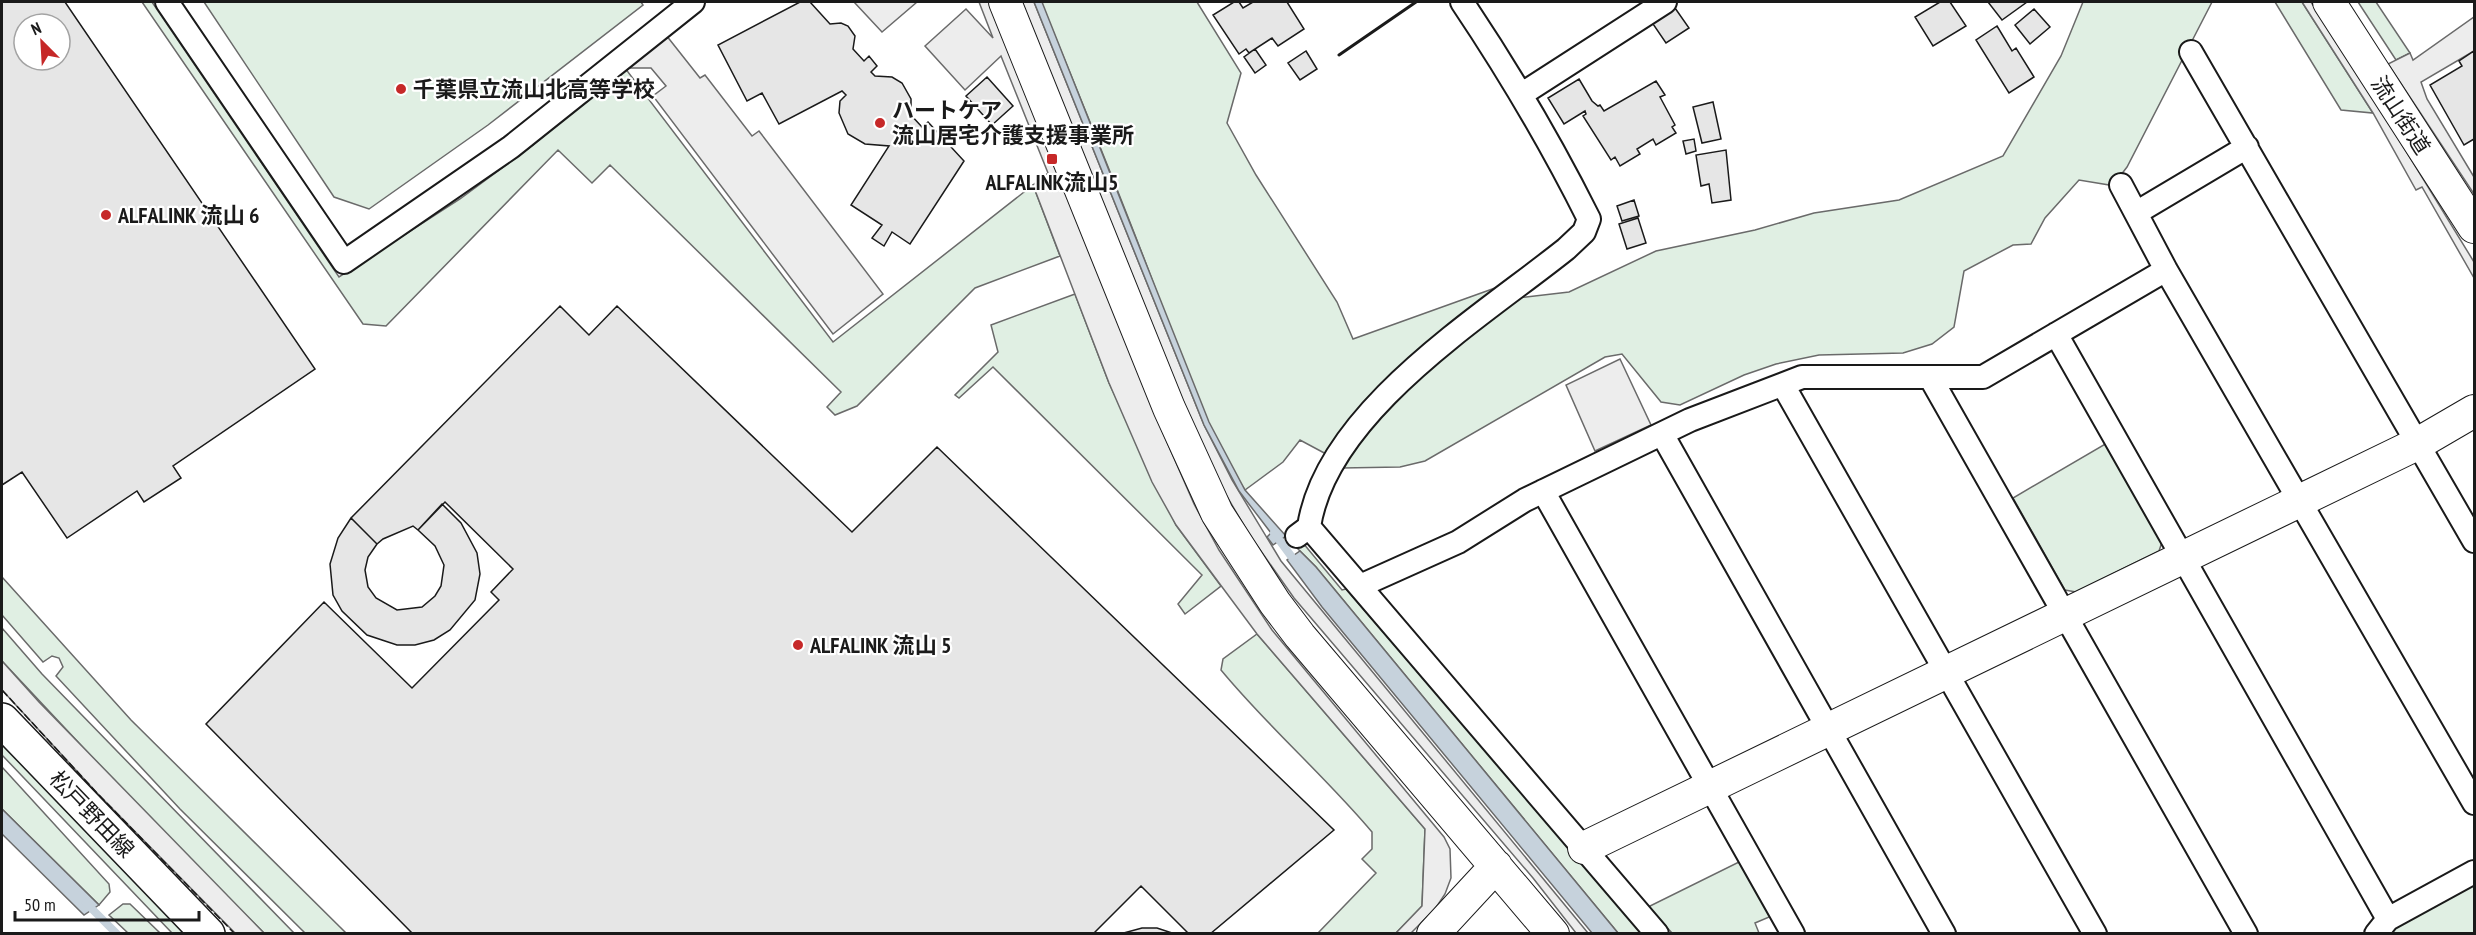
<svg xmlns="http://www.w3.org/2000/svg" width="2476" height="935" font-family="'PT Sans Narrow','Noto Sans JP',sans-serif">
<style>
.green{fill:#e0efe3;stroke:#6a6a6a;stroke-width:1.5}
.parking{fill:#ededed;stroke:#6a6a6a;stroke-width:1.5}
.water{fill:#c6d2dc;stroke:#6a6a6a;stroke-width:1.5}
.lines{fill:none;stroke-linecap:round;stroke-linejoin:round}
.stream{stroke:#c6d2dc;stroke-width:8}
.building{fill:#e6e6e6;stroke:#1a1a1a;stroke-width:1.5;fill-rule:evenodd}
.street-casing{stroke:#1a1a1a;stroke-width:26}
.secondary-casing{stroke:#1a1a1a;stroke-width:34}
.primary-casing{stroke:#1a1a1a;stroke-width:36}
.street{stroke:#fff;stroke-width:22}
.secondary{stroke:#fff;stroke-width:32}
.primary{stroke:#fff;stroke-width:33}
.fence{stroke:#1a1a1a;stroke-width:1.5;stroke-dasharray:8 3;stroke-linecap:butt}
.wall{stroke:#1a1a1a;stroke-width:3}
.poi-dot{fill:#c62828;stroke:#fff;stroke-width:2}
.labels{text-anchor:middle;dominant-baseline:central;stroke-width:4.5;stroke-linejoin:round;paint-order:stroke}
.poi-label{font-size:22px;font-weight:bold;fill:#1a1a1a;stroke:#fff;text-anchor:start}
.street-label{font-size:22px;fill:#1a1a1a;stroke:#fff}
</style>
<rect width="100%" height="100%" fill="#fff"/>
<path class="green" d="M142 2H152L339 277 460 199 533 145 625 68 833 342 1033 185 1060 256 975 288 857 406 835 415 827 407 841 392 610 165 592 183 558 150 386 326 363 324Z
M204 2H641L643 5 488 125 369 209 334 197Z
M1041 2H1197L1241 73 1227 123 1256 175 1337 302 1353 339 1509 283 1328 455 1300 440 1283 462 1245 490C1200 424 1176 342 1148 269 1114 179 1077 90 1041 2Z
M2083 2H2212L2127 167 2111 188 2109 185 2079 180 2045 218 2031 244 2013 245 1964 271 1954 327 1932 344 1903 353 1819 355 1776 364 1744 375 1680 405 1661 402 1622 354 1605 357 1425 461 1400 467 1342 468 1384 409 1508 299 1569 292 1656 251 1755 230 1814 213 1899 200 2003 156 2061 56Z
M2275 2H2302L2373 113 2341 110Z
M2358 2H2376L2410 53 2396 60Z
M1075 294 1109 383 1176 525 1221 586 1185 614 1178 604 1202 575 993 367 959 398 955 395 998 352 991 325Z
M2107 443 2162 542 2159 551 2076 592 2065 590 2013 498Z
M1303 543 1342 590 1346 589 1643 933H1618L1316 567 1298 549Z
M2 577 131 720 346 933H305L180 809 56 676 63 667 59 658 52 656 43 662 2 615Z
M2 628 42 674 294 933H264L169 839 2 661Z
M1257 634 1425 829 1422 906 1396 933H1318L1376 873 1362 859 1372 849V832C1324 775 1268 727 1221 670L1223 659Z
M2 743 186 933H172L2 755Z
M2 767 109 884 110 892 99 905 2 809Z
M1743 860 1774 915 1755 923 1759 933H1672L1648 907Z
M2474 884V933L2391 934V929Z
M123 904H130L160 933H128L109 915Z"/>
<path class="parking" d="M854 2H917L882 32Z
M979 2H991L1160 426 1194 504 1219 550 1272 630 1444 837 1450 849 1451 878 1445 894 1435 909 1411 933H1396L1422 906 1425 829 1257 634 1176 525 1152 482 1109 383 1033 185 1048 173 1001 56 965 90 925 46 966 9 993 38Z
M1022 2H1034L1204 425 1232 480 1281 561 1588 933H1576L1533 878 1294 598 1249 534 1222 488 1189 420Z
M2302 2H2311L2387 120 2474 262V278L2422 187 2416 190 2373 113Z
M2474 17V51L2421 82 2427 99 2474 177V194L2388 64 2410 53 2413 60Z
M666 35 700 78 705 75 752 136 759 131 883 294 833 334 653 96 666 86 651 68H625Z
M1620 359 1651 425 1595 451 1566 385Z
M2 661 39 702 264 933H235L97 793 2 690Z"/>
<path class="water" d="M1034 2H1042L1209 422 1245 490 1286 536 1273 545 1267 537 1271 533 1239 491 1204 425Z
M1300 551 1316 567 1618 933H1592L1322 607 1287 560Z
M2 809 99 905 84 915 2 834Z"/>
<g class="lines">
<path class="stream" d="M1274 533 1297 564
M86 903 117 934"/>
</g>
<path class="building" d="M2 2H65L315 369 173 466 181 478 144 502 137 491 67 538 22 472 2 485ZM24 24H60V60H24Z
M800 2H810L830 24 841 23 848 26 855 36 853 49 864 61 869 56 877 66 871 72 875 76 892 77 902 83 911 99V111L909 113 922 127 928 122 964 161 910 244 892 232 884 246 872 238 882 225 851 205 889 146 865 144 848 134 839 113 840 101 846 95 842 91 779 124 762 93 747 101 718 45Z
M1234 2H1239L1243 8 1253 2H1287L1304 29 1278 46 1272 38 1249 53 1246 49 1239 54 1213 15Z
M1940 2H1950L1966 26 1933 46 1915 17Z
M1988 2H2027L2002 20Z
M1675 8 1689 28 1666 43 1653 24Z
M2034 9 2050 27 2030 44 2015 25Z
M1997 26 2012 51 2016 48 2034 77 2009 93 1976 40Z
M1255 49 1266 65 1255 73 1244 57Z
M1306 51 1317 69 1300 80 1288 63Z
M2474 51V139L2464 145 2430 85 2462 66 2459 61Z
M987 77 1013 106 992 125 966 96Z
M1579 79 1592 101 1598 106 1600 105 1604 111 1656 81 1665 95 1660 97 1675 125 1672 127 1676 133 1656 145 1653 139 1637 149 1640 154 1620 166 1615 157 1611 160 1583 116 1586 114 1585 111 1564 124 1548 98Z
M1713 102 1721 139 1702 143 1693 107Z
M1694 139 1696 151 1686 154 1683 141Z
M1726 150 1731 200 1712 203 1709 184 1701 186 1696 155Z
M1634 200 1639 216 1622 221 1617 206Z
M1638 218 1646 243 1627 249 1619 224Z
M560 306 589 335 617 306 852 532 937 447 1334 830 1210 934H1189L1141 886 1093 934H413L206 724 324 602 412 688 499 600 491 592 513 569 445 502 418 530 413 526 383 539 377 544 351 518Z
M442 504 461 523 477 553 480 574 475 600 450 630 434 640 415 645H397L367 635 342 611 333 595 330 564 338 538 351 518 377 544 368 557 365 570 368 587 376 598 397 610 422 607 435 596 441 586 444 565 435 546 418 530Z
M1142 928H1157L1175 934H1120Z"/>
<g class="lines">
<defs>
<path id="street" d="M167 2 344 262 511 147 693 2
M2191 52 2474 541
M1522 94 1665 2
M2121 185 2166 270 2474 803
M2136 213 2247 147
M2056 334 2388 919
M1930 377 2246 934
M1783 385 2095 934
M1662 434 1944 934
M1543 491 1793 934
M1309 527 1657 934
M1297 536 1309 527C1326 412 1481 317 1566 249L1584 232 1589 219C1551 143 1509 72 1462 2
M1360 586 1458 542 1525 500 1690 420 1802 377H1983L2166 270
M2376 934 2388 919 2474 872"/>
<path id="secondary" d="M1005 2 1169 408 1217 513 1275 603 1300 636 1553 934
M2329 2 2474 227
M1584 848 2419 443 2474 411
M1433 934 1496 866"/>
<path id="primary" d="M2 720 208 934"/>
</defs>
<use href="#street" class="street-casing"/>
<use href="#secondary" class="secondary-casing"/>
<use href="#primary" class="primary-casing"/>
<use href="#street" class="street"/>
<use href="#secondary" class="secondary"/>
<use href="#primary" class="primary"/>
<path class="fence" d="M2 690 97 793 235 934"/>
<path class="wall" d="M1339 55 1416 2"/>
</g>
<g class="poi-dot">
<circle cx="401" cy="89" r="6"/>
<circle cx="880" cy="123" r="6"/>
<rect x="1046" y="153" width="12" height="12" rx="3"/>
<circle cx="106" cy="215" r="6"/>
<circle cx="798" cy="645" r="6"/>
</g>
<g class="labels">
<g class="poi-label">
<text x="413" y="89">千葉県立流山北高等学校</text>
<text x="892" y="110">ハートケア<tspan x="892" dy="25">流山居宅介護支援事業所</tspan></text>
<text x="1052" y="182" text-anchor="middle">ALFALINK流山5</text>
<text x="118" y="215">ALFALINK 流山 6</text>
<text x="810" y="645">ALFALINK 流山 5</text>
</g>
<g class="street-label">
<text transform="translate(2401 115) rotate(57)">流山街道</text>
<text transform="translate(92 814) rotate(46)">松戸野田線</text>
</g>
</g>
<rect width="2476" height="935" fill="none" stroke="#1a1a1a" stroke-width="6"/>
<g transform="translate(42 42) rotate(336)"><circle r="28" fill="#ffffff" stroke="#a3a3a3" stroke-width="1.5"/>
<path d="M0-4.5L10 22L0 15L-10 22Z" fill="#c62828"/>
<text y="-9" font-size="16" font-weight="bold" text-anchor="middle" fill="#1a1a1a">N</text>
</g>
<path d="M15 911v9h184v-9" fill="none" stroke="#1a1a1a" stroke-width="3"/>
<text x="24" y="911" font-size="18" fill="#1a1a1a" stroke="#ffffff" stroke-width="4.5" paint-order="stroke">50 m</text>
</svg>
